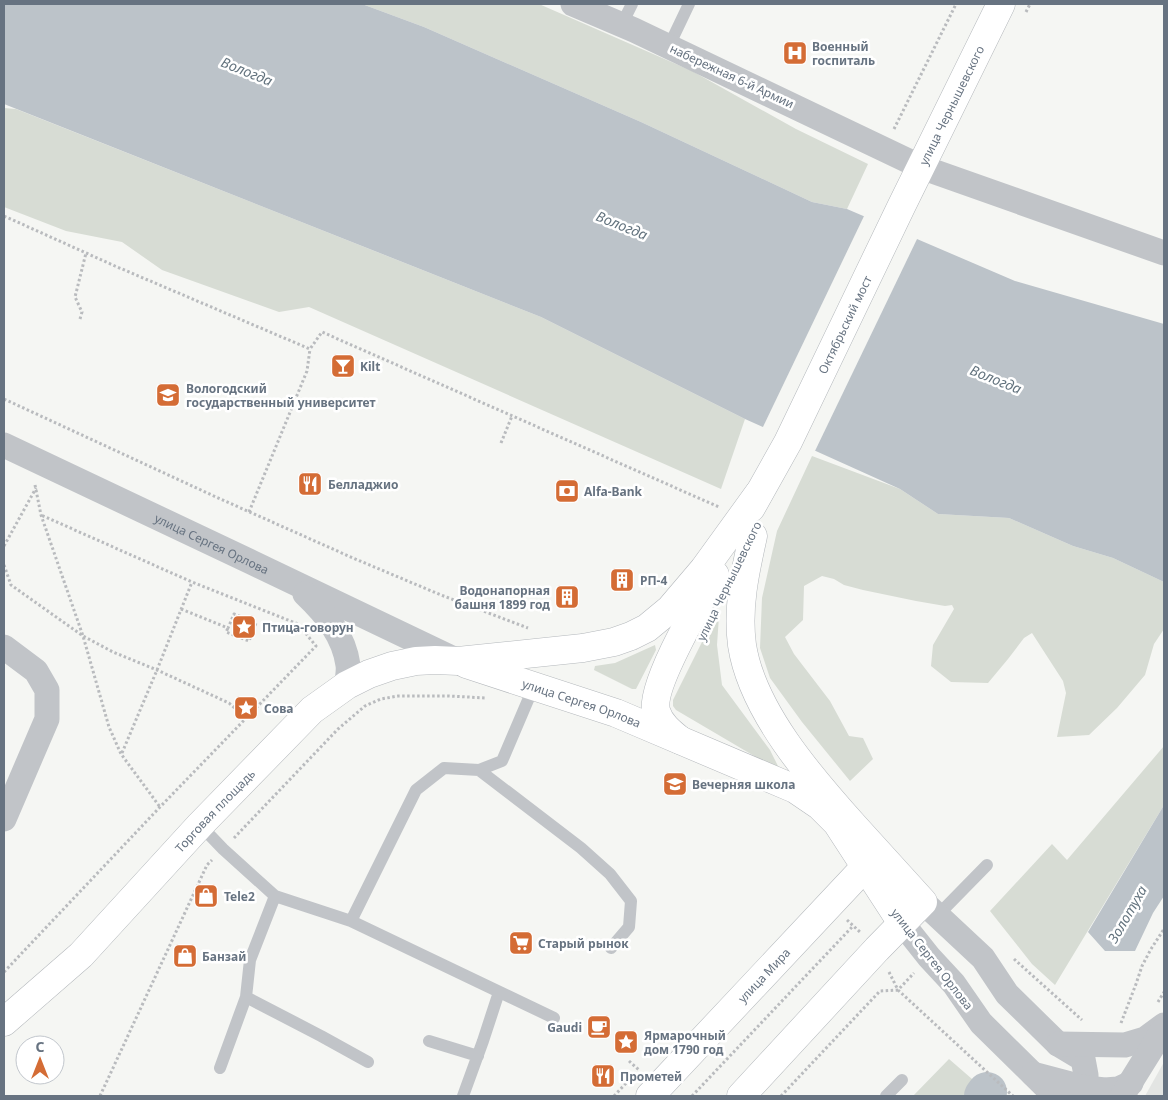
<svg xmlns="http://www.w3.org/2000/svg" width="1168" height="1100" font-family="'Noto Sans',sans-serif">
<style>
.built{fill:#e3e5e3}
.green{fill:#d7dcd4}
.water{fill:#bcc3c9}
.pier{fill:#f5f6f3}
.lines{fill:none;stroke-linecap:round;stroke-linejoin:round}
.river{stroke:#bcc3c9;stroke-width:40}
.secondary-casing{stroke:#b4b8bc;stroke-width:29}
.path{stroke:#b9bbbe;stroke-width:3;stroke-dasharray:2.5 2.5;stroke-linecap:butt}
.lane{stroke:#c1c4c8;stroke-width:12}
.street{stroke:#c1c4c8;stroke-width:25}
.secondary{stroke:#fff;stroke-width:28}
.labels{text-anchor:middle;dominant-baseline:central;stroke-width:5;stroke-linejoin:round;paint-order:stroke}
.poi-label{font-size:12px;font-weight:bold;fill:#677381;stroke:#fff;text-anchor:start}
.street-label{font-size:12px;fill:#677381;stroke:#fff}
.water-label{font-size:14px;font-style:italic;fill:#63737e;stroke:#fff}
</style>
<rect width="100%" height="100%" fill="#f5f6f3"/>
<path class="built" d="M1164 1062V1096H1145Z"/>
<path class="green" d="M362 4H539L692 71 796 129 868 164 847 209 812 202 641 122 424 27Z
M4 108 16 109 541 317 745 419 721 489 309 307 279 312 162 270 122 242 66 231 4 207Z
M812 456 900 489 938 514 1009 518 1073 546 1113 558 1164 582V629L1154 644 1145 675 1117 708 1089 735 1057 737 1066 693 1063 681 1032 633 1024 638 1008 659 988 683 951 682 931 666 933 645 954 609 952 605 945 606 916 601 863 590 844 585 834 579 822 576 804 586 803 620 785 637 794 654 830 701 849 736 863 738 873 759 850 781 802 722 770 678 760 648 762 598 777 531Z
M715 616H719L717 645 722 685 770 750 779 768 778 770 676 710 673 706V700Z
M655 645 656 650 636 689H632L594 670 595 666 615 663Z
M1164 746V805L1055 985 1032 964 990 911 1052 844 1067 860Z
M949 1059 987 1092 991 1096H913Z"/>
<path class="water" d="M4 4H362L424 27 641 122 812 202 847 209 1015 281 1164 324V582L1113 558 1073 546 1009 518 938 514 900 489 745 419 541 317 4 104Z
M1164 805V896L1153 913 1135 951H1105L1088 932Z"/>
<path class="pier" d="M865 214 918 237 814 453 762 429Z"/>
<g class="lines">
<path class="river" d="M984 1096 987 1092"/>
<defs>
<g id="secondary">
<path id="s2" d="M751 508 788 442 901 207 1001 4"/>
<path id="s3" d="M466 664 616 713 795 789 820 806 837 823 902 923"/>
<path d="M680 740C670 732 660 724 656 711 650 686 701 600 715 575"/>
<path id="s4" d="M4 1022 81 955 200 825 312 710 347 685 369 674 392 666 416 661 435 660 458 661 583 648 614 642 631 636 647 628 670 609 704 569 759 493"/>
<path id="s5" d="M650 1096 865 867 878 855"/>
<path d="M741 1096 877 949 923 902C900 877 877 851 854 826 811 778 752 711 742 645 737 608 745 572 753 536"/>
</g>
</defs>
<use href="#secondary" class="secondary-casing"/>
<path class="path" d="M1026 12 1030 4
M894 129 956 4
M4 216 115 266 310 349 322 332 719 507
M80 319 82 312 75 297 86 253
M4 399 216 497 353 558 441 595 528 628
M501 443 512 416
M35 485 41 515 83 636 109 727 121 754 160 807
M249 512 307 371 310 349
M4 546 36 488
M4 565 11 585 83 636 113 652 157 670 229 703 247 719
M181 609 228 628 234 614 256 623 249 641 226 632 228 628
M122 753 157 670 192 582
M234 838 338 729 365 706 381 699 398 696H449L486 698
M847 920 861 933
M1014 959 1082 1020
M4 972 160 807 316 646 298 624 192 582 41 515
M889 972 898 990 1013 1096
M1158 1002 1164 992
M1121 1023 1136 984 1142 966 1151 949 1164 929
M629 1061 639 1070
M100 1096 207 865 212 860
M614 1096 629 1080
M692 1096 853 926
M781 1096 880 991 898 990 914 973"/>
<path class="lane" d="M622 24 632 4
M669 46 689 4
M479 770 581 848 610 874 631 901 629 927 611 948
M200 825 223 849 275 896 351 921 554 1018
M937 916 987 865
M351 921 416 790 444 768 479 770 502 761 534 686
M246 997 321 1036 368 1062
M429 1041 478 1056
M220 1068 246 997 250 960 275 896
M463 1096 483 1041 499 992
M886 1096 902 1080"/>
<g class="street">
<path d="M573 4 634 30 921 167 1164 253"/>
<path id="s1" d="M4 445 251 562 458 661"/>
<path d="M305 594C326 614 344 636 348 665 349 671 347 678 347 685"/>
<path d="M4 647 36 671 47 690V719L4 819"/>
<path d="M923 902 983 958 1007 994 1058 1044 1083 1059 1086 1075V1096"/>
<path d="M902 923 929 957 954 984 981 1023 1055 1096"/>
<path d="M1058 1044 1125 1045 1145 1039 1164 1025"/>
<path d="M1033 1074 1086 1088 1105 1090 1118 1089 1131 1083"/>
<path d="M1122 1096 1163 1030"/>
</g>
<use href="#secondary" class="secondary"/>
</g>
<defs>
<symbol id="hospital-square" viewBox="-11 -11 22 22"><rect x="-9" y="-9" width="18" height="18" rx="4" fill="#d46c35" stroke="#fff"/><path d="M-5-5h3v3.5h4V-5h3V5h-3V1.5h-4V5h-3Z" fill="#fff"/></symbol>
<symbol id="bar-square" viewBox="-11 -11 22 22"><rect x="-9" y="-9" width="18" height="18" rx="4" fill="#d46c35" stroke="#fff"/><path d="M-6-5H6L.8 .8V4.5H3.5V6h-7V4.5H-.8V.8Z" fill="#fff"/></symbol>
<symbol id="university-square" viewBox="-11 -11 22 22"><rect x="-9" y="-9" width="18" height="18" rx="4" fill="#d46c35" stroke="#fff"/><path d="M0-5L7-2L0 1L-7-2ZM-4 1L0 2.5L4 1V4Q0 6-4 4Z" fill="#fff"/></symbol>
<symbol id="restaurant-square" viewBox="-11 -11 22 22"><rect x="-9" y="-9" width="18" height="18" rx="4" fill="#d46c35" stroke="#fff"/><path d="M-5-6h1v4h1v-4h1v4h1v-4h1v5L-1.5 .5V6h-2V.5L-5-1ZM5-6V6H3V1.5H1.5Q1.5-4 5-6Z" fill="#fff"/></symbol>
<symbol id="bank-square" viewBox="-11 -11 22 22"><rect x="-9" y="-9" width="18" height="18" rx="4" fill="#d46c35" stroke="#fff"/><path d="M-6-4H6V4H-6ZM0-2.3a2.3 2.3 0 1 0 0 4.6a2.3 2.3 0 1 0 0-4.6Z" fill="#fff"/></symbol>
<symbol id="building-square" viewBox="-11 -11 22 22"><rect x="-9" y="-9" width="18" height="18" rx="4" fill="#d46c35" stroke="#fff"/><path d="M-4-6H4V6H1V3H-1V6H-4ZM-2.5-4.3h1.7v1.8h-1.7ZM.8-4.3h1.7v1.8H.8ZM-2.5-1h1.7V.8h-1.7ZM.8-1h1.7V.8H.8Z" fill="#fff"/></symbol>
<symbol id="sight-square" viewBox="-11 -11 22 22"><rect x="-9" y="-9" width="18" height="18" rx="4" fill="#d46c35" stroke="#fff"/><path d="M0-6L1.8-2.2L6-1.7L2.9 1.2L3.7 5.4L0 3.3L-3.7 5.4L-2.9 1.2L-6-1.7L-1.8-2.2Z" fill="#fff"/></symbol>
<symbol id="school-square" viewBox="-11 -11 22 22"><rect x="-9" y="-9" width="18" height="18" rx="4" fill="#d46c35" stroke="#fff"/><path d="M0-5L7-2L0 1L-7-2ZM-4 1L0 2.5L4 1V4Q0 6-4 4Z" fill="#fff"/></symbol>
<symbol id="shop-square" viewBox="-11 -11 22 22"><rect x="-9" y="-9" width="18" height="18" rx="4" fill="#d46c35" stroke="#fff"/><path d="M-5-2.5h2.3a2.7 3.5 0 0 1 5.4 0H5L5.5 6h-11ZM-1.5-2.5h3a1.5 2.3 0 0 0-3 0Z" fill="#fff"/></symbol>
<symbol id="supermarket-square" viewBox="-11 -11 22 22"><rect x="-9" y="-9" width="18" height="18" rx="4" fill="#d46c35" stroke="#fff"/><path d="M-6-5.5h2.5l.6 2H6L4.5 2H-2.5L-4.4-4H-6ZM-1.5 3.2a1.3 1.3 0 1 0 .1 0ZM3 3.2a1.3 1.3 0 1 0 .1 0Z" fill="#fff"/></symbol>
<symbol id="cafe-square" viewBox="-11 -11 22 22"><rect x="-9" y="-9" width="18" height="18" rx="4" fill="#d46c35" stroke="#fff"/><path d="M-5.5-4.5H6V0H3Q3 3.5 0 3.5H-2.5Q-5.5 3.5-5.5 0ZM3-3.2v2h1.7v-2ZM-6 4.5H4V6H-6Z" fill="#fff"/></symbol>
</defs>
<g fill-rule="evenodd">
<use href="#hospital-square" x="781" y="39" width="28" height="28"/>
<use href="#bar-square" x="329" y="352" width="28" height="28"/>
<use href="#university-square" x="154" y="381" width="28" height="28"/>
<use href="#restaurant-square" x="296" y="470" width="28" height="28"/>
<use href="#bank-square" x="553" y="477" width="28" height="28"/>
<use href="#building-square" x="608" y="566" width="28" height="28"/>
<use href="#building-square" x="553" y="583" width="28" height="28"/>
<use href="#sight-square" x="230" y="613" width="28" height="28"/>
<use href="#sight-square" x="232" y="694" width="28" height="28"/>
<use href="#school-square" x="661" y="770" width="28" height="28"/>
<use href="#shop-square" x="192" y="882" width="28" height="28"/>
<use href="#supermarket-square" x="507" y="929" width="28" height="28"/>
<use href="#shop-square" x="171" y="942" width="28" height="28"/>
<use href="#cafe-square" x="585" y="1013" width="28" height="28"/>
<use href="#sight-square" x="612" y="1028" width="28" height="28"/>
<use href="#restaurant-square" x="589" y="1062" width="28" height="28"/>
</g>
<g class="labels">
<g class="poi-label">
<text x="812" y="46">Военный<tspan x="812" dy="14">госпиталь</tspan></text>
<text x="360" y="366">Kilt</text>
<text x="186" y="388">Вологодский<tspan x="186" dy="14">государственный университет</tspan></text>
<text x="328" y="484">Белладжио</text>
<text x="584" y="491">Alfa-Bank</text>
<text x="640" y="580">РП-4</text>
<text x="550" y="590" text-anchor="end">Водонапорная<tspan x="550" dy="14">башня 1899 год</tspan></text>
<text x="262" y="627">Птица-говорун</text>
<text x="264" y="708">Сова</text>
<text x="692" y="784">Вечерняя школа</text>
<text x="224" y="896">Tele2</text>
<text x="538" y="943">Старый рынок</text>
<text x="202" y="956">Банзай</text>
<text x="582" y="1027" text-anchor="end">Gaudi</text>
<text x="644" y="1035">Ярмарочный<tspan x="644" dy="14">дом 1790 год</tspan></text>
<text x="620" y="1076">Прометей</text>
</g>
<g class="street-label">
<text transform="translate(732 76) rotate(25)">набережная 6-й Армии</text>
<text stroke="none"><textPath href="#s2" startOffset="450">улица Чернышевского</textPath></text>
<text stroke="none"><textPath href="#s2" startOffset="206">Октябрьский мост</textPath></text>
<text stroke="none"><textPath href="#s1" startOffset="230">улица Сергея Орлова</textPath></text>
<text transform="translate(729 581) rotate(-64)">улица Чернышевского</text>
<text stroke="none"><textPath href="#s3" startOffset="122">улица Сергея Орлова</textPath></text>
<text stroke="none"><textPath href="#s4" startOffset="299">Торговая площадь</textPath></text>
<text transform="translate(932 959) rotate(52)">улица Сергея Орлова</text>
<text stroke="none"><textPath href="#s5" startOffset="166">улица Мира</textPath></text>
</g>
<g class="water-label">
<text transform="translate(247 71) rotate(22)">Вологда</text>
<text transform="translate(622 225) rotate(22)">Вологда</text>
<text transform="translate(996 379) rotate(22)">Вологда</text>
<text transform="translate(1127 914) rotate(-60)">Золотуха</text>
</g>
</g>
<rect width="1168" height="1100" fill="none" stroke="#677381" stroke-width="10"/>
<g transform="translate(40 1060)"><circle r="24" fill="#ffffff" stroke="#c2c7cd"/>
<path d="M0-4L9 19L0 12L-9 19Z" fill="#d46c35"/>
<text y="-8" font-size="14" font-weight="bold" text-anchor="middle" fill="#677381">С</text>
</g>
</svg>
